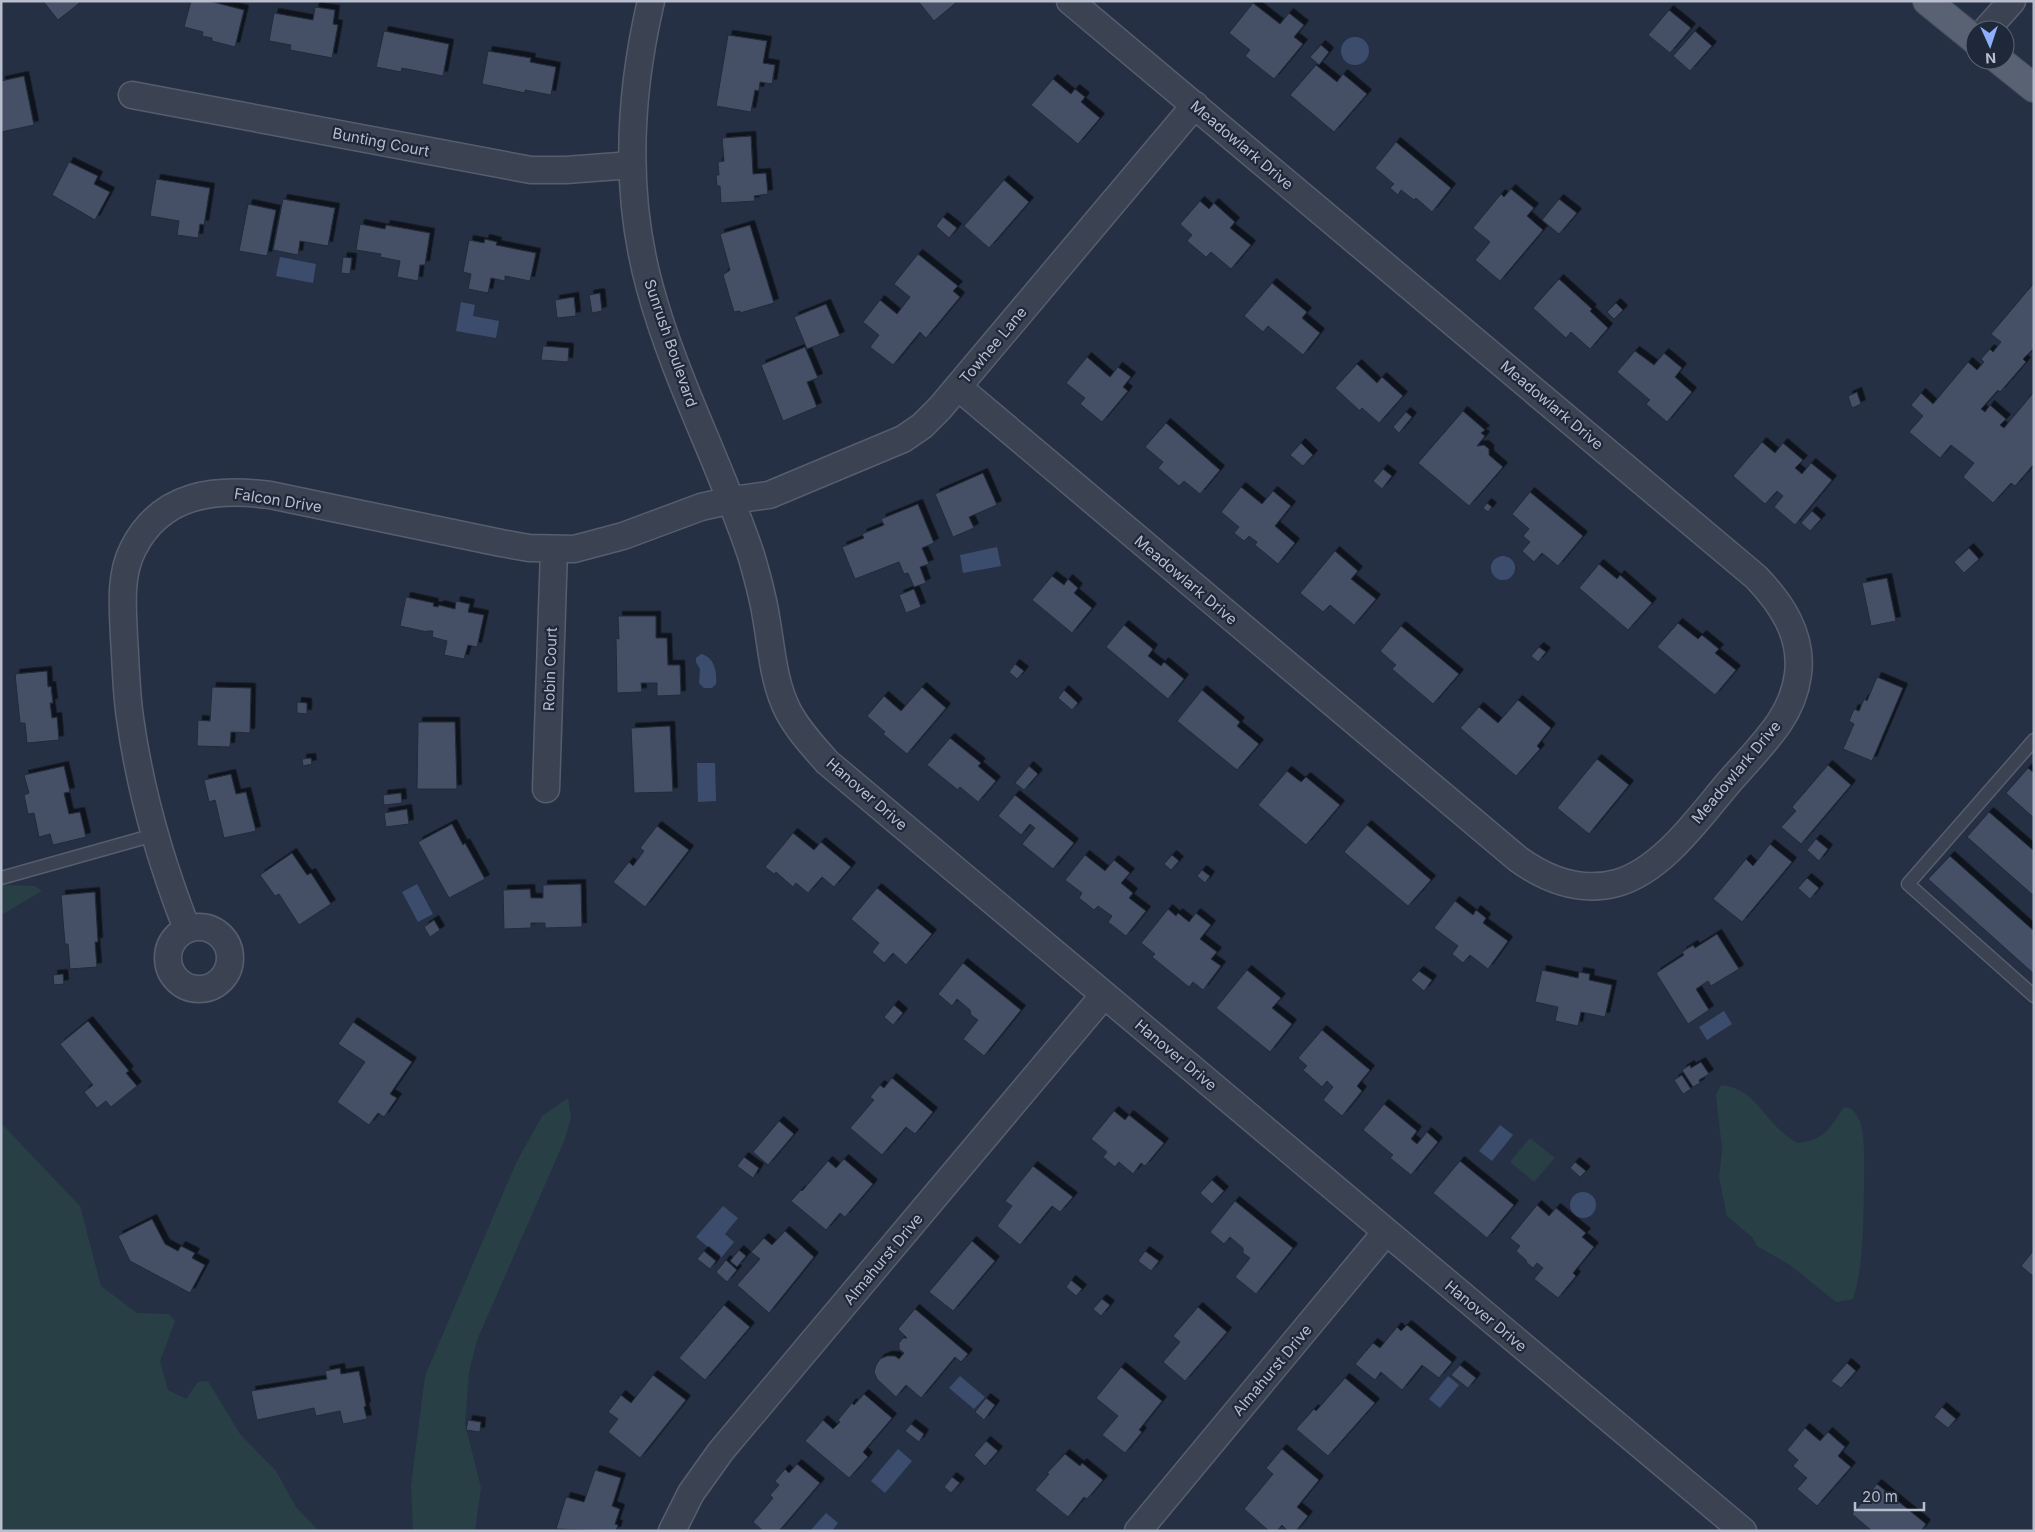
<svg xmlns="http://www.w3.org/2000/svg" width="2035" height="1532" font-family="Inter,sans-serif">
<style>
.green{fill:#283f45}
.water{fill:#3b4c6d}
.building{fill:#455066;stroke:#212a3b;filter:url(#shadow)}
.lines{fill:none;stroke-linecap:round;stroke-linejoin:round}
.lane-casing{stroke:#565e6e;stroke-width:15}
.street-casing{stroke:#565e6e;stroke-width:29}
.primary-casing{stroke:#444c5d;stroke-width:30}
.lane{stroke:#3b4353;stroke-width:12}
.street{stroke:#3b4353;stroke-width:26}
.primary{stroke:#596273;stroke-width:28}
.labels{text-anchor:middle;dominant-baseline:central;stroke-width:4.5;stroke-linejoin:round;paint-order:stroke}
.street-label{font-size:15px;fill:#b8becd;stroke:#1f2839}
</style>
<defs>
<filter id="shadow"><feDropShadow dx="4.5" dy="-4.5" stdDeviation="0" flood-color="#0009"/></filter>
</defs>
<rect width="100%" height="100%" fill="#263044"/>
<path class="green" d="M1 885 35 886 42 891 1 915Z
M1721 1085C1752 1088 1761 1113 1781 1131 1786 1136 1792 1139 1797 1143 1824 1140 1829 1130 1843 1108L1848 1107C1855 1110 1861 1121 1862 1129 1865 1148 1864 1168 1864 1187 1863 1224 1864 1264 1853 1299L1836 1302 1790 1265 1757 1246 1752 1237 1727 1216 1719 1177 1722 1150 1716 1095Z
M568 1098 571 1118 565 1139 477 1340 469 1372 465 1424 481 1488 475 1531H413L411 1486 425 1376 516 1163 542 1116Z
M1 1123 80 1206 101 1286 137 1313 169 1314 175 1321 160 1361 168 1390 186 1399 198 1382 208 1381 240 1434 276 1471 296 1507 319 1531H1Z
M1530 1138 1555 1158 1534 1182 1510 1162Z"/>
<path class="water" d="M1341 51a14 14 0 1 1 28 0a14 14 0 1 1-28 0Z
M280 257 316 264 313 283 276 276Z
M461 302 475 305 473 316 499 321 496 338 456 331Z
M997 547 1001 566 963 573 960 555Z
M1491 568a12 12 0 1 1 24 0a12 12 0 1 1-24 0Z
M701 654C715 657 717 673 716 684L712 688H704L699 683 700 669 696 662V658Z
M697 763H715L716 801 698 802Z
M417 884 433 914 418 922 402 892Z
M1724 1011 1732 1024 1707 1040 1699 1027Z
M1500 1125 1513 1135 1492 1161 1479 1151Z
M1570 1205a13 13 0 1 1 26 0a13 13 0 1 1-26 0Z
M723 1206 738 1218 725 1234 734 1242 721 1258 696 1237Z
M960 1376 985 1397 974 1409 949 1388Z
M1448 1376 1459 1385 1440 1408 1429 1399Z
M898 1449 912 1461 885 1493 871 1481Z
M826 1513 838 1523 832 1531H810Z"/>
<path class="building" d="M43 1H82L58 20Z
M191 1H209L244 10 235 47 212 41V38L202 36 203 32 184 27Z
M918 1H958L934 21Z
M1253 3 1280 24 1289 13 1304 25 1294 37 1303 44 1274 79 1245 56 1250 50 1229 33Z
M315 7 335 10 333 24 338 25 332 58 290 50 291 45 269 41 274 13 313 20Z
M1669 10 1691 28 1670 53 1648 35Z
M384 31 449 44 443 76 402 68 401 72 376 67Z
M1695 31 1712 46 1690 71 1673 56Z
M728 35 767 41 763 63 775 65 772 84 760 82 759 91 755 90 751 112 716 106Z
M1321 45 1329 52 1319 65 1310 57Z
M488 51 531 58 530 62 556 67 551 95 525 90V93L482 84Z
M1316 65 1337 82 1343 74 1367 94 1334 132 1290 95Z
M24 76 34 125 1 132V81Z
M1053 79 1071 94 1075 89 1085 97 1081 102 1100 118 1078 144 1031 105Z
M751 136 753 174 766 173 768 194 754 196 755 201 721 203 720 186H717L716 175H719L718 162 724 161 722 138Z
M1396 142 1451 188 1432 212 1416 198 1414 200 1401 190 1398 195 1390 188 1394 184 1375 168Z
M69 162 98 176 94 184 110 192 95 220 52 195Z
M156 179 210 188 204 225 200 224 198 238 177 235 179 221 150 216Z
M1004 180 1029 202 989 248 964 226Z
M1511 189 1534 208 1527 216 1543 230 1500 281 1475 260 1490 242 1473 228 1501 194 1504 197Z
M283 199 335 208 328 246 300 241 298 255 273 250Z
M1559 199 1577 213 1559 234 1542 220Z
M1200 201 1209 209 1214 203 1235 222 1230 228 1251 245 1231 269 1211 252 1206 257 1187 241 1192 235 1180 224Z
M248 204 276 210 267 256 239 251Z
M943 217 957 228 949 238 936 226Z
M360 224 385 229 386 225 430 233 425 265H420L418 281 397 277 400 261 380 257 381 254 356 250Z
M750 225 774 303 740 313V311L734 312 723 275 730 270 720 234Z
M485 239 497 242 496 245 536 253 530 281 505 276V281L491 278 488 293 468 289 471 274 463 272 469 240 484 243Z
M918 254 958 286 953 291 960 297 926 338 920 332 893 365 870 347 879 335 863 322 880 300 897 314 910 297 894 284Z
M343 257 352 258 350 274 341 273Z
M1559 279 1592 309 1590 311 1608 328 1590 349 1571 332 1566 338 1533 308Z
M1272 283 1307 312 1302 318 1320 333 1303 355 1268 326 1263 332 1244 316Z
M2034 283V348L2023 359 2026 362 2000 392 1998 390 1981 409 1985 412 1990 405 2006 419 2000 425 2004 428 2034 392V464L2015 486 2011 483 1993 503 1963 477 1974 463 1951 445 1940 458 1909 432 1923 416 1911 405 1921 393 1933 404 1968 362 1977 370 1984 362 1981 359 1990 349 1993 352 2001 342 1991 334Z
M600 293 602 311 592 313 589 295Z
M574 297 576 316 557 318 555 300Z
M1616 303 1623 310 1614 319 1607 312Z
M826 304 840 336 807 349 794 317Z
M543 346 569 348 568 362 541 360Z
M805 347 818 378 807 382 817 407 783 421 761 365Z
M1635 351 1654 365 1664 353 1682 368 1675 377 1692 392 1667 422 1646 404 1650 400 1617 372Z
M1087 357 1110 377 1118 367 1131 377 1123 387 1128 391 1102 422 1080 404 1085 398 1066 383Z
M1357 364 1377 383 1382 377 1403 396 1379 423 1362 408 1360 411 1335 388Z
M1857 392 1861 404 1852 408 1848 396Z
M1463 411 1485 430 1481 433 1485 436 1477 446 1484 445 1489 449V455L1503 467 1469 506 1418 463Z
M1406 412 1412 417 1399 433 1393 427Z
M1166 423 1220 470 1200 494 1184 481 1179 486 1158 468 1163 462 1145 447Z
M1762 442 1775 453 1783 443 1803 460 1795 468 1802 474 1811 463 1832 480 1795 525 1774 507 1783 496 1777 491 1765 504 1733 476Z
M1301 443 1313 455 1303 466 1290 455Z
M1383 469 1392 476 1382 489 1373 481Z
M983 473 997 505 969 517 974 528 953 537 935 494Z
M1241 487 1262 504 1273 491 1291 506 1275 526 1295 543 1278 564 1255 545 1257 542 1249 536 1244 541 1234 533 1239 527 1221 512Z
M1530 492 1583 536 1558 566 1542 553 1534 562 1522 551 1530 542 1523 536 1529 529 1512 514Z
M1487 503 1492 507 1488 512 1483 508Z
M918 504 934 543 922 548 929 564 920 567 926 583 914 587 908 573 904 574 899 562 855 579 842 547 864 538 862 534 884 525 881 519Z
M1812 511 1821 519 1810 531 1801 523Z
M1969 548 1979 559 1964 573 1954 562Z
M1335 551 1358 571 1351 579 1376 599 1354 625 1330 605 1323 612 1300 593Z
M1599 564 1617 579 1620 575 1652 603 1628 630 1579 588Z
M1052 576 1064 585 1068 579 1078 588 1074 593 1092 608 1072 633 1032 600Z
M1887 578 1896 621 1871 626 1862 583Z
M914 589 921 607 906 613 899 595Z
M406 597 434 603 433 606 438 607 439 605 455 609 456 601 470 604 468 612 484 615 477 647 468 645 464 659 444 655 447 641 432 637 433 631H427V632L400 626Z
M618 616H656V638H667L668 665H680L681 695 657 696V683H641L642 692 617 693 616 638 619 639Z
M1678 623 1698 639 1702 635 1719 649 1715 653 1736 670 1715 695 1657 647Z
M1124 625 1153 649 1148 656 1161 666 1164 662 1184 679 1168 699 1106 647Z
M1401 626 1459 674 1433 704 1392 669 1396 665 1380 651Z
M1539 647 1546 652 1538 662 1531 656Z
M1015 664 1024 671 1017 679 1009 672Z
M47 671 48 687 51 686 53 703H50L52 718 57 717 59 740 27 743 25 723H20L15 674Z
M1877 677 1903 688 1872 761 1843 749 1854 724 1849 721 1854 709 1859 711 1864 699 1867 701Z
M212 687 251 688 250 733 231 732 230 747 197 746 198 720 210 721Z
M922 687 946 708 907 754 883 734 885 732 867 716 884 696 901 711Z
M1064 690 1078 703 1072 710 1058 698Z
M1202 690 1240 722 1237 726 1259 744 1237 770 1177 721Z
M1518 700 1551 728 1537 746 1540 749 1516 776 1460 728 1479 707 1498 723Z
M297 702 307 703V714L297 713Z
M418 722H455L457 789H417Z
M670 726 673 792 634 793 631 728Z
M950 738 981 763 978 766 996 781 978 802 960 787 958 790 927 765Z
M311 758 312 764 303 766 302 759Z
M1597 759 1629 785 1589 834 1557 808Z
M1828 765 1851 785 1801 844 1781 827 1796 811 1792 807Z
M64 766 70 792 64 793 69 814 80 812 86 837 53 845 50 834 39 837 34 813 28 814 24 795 29 793 24 775Z
M1029 766 1038 774 1024 790 1015 783Z
M2028 768 2034 773V818L2006 793Z
M1287 771 1301 782 1306 777 1340 805 1306 845 1258 805Z
M231 774 236 794 246 792 256 831 224 838 215 800 209 802 204 780Z
M401 793 402 803 384 805 383 795Z
M1015 795 1074 843 1053 869 1022 844 1035 828 1030 824 1021 835 998 816Z
M407 809 409 824 386 827 384 813Z
M1989 812 2034 851V896L1967 837Z
M452 824 463 845 465 843 485 879 449 898 418 842Z
M1367 825 1431 880 1408 906 1344 852Z
M657 826 689 850 645 907 613 882 629 862 633 866 644 851 640 848Z
M793 833 814 850 821 842 851 867 834 887 822 877 808 893 796 883 793 887 776 872 774 874 765 867Z
M1816 839 1828 849 1819 861 1807 850Z
M1770 844 1792 862 1742 922 1713 899 1746 859 1753 866Z
M292 853 307 875 311 873 331 904 299 925 279 894 275 896 260 875Z
M1085 855 1105 871 1114 860 1130 873 1121 883 1133 893 1129 898 1146 911 1126 936 1108 922 1112 916 1098 906 1094 910 1079 898 1082 893 1065 880Z
M1172 855 1179 861 1171 870 1164 864Z
M1950 856 2034 931V974L1928 879Z
M1202 870 1210 876 1205 883 1197 876Z
M1807 878 1819 888 1810 899 1798 888Z
M581 884 582 927 545 928V923H531V928L504 929 503 890 530 889 531 898H543V885Z
M877 888 932 934 906 965 893 953 884 963 872 952 879 943 851 919Z
M95 892 98 942H95L97 967 70 969 68 944H65L61 895Z
M1455 901 1473 915 1476 910 1486 918 1483 923 1508 941 1488 969 1470 955 1463 963 1452 954 1458 946 1434 928Z
M1168 909 1176 916 1178 913 1189 922 1196 913 1211 925 1200 939 1217 952 1211 959 1221 966 1203 990 1193 982 1189 987 1152 957 1155 954 1141 943Z
M434 920 440 930 430 937 424 927Z
M1717 934 1739 969 1711 986 1708 981 1696 989 1709 1010 1688 1024 1656 973 1684 955 1682 952 1693 945 1695 948Z
M963 963 1021 1010 984 1056 963 1039 978 1020 971 1015 970 1010 957 999 952 1006 938 994Z
M1247 970 1281 998 1272 1008 1292 1024 1270 1052 1216 1008Z
M1542 970 1578 978 1579 972 1590 974 1589 980 1612 985 1605 1017 1581 1012 1578 1026 1555 1021 1558 1007 1535 1002Z
M1419 971 1432 980 1424 991 1411 980Z
M63 974 64 984 54 985 53 975Z
M894 1005 903 1013 893 1025 884 1017Z
M88 1021 129 1071 126 1073 137 1086 111 1107 106 1101 97 1108 84 1092 93 1085 60 1044Z
M353 1022 412 1062 390 1094 397 1098 384 1117 378 1113 369 1125 337 1102 365 1062 338 1044Z
M1322 1030 1370 1070 1357 1086 1362 1091 1342 1116 1323 1100 1333 1087 1327 1081 1322 1087 1303 1070 1307 1066 1298 1058Z
M1701 1062 1709 1074 1699 1080 1700 1083 1693 1087 1682 1070 1690 1065 1691 1068Z
M1682 1075 1691 1089 1683 1094 1674 1080Z
M892 1078 933 1112 915 1134 906 1127 882 1155 850 1128 874 1100 870 1097 880 1085 884 1088Z
M1384 1104 1417 1131 1411 1139 1417 1144 1427 1132 1438 1142 1411 1175 1390 1158 1393 1155 1363 1130Z
M1114 1111 1125 1120 1129 1115 1164 1143 1145 1166 1141 1163 1133 1174 1119 1162 1115 1167 1103 1157 1107 1152 1091 1139Z
M779 1121 794 1134 768 1165 753 1152Z
M744 1157 759 1168 753 1178 737 1166Z
M844 1159 873 1184 845 1217 840 1213 826 1230 791 1201 801 1190 802 1191 828 1161 836 1168Z
M1460 1161 1514 1205 1487 1238 1433 1193Z
M1575 1162 1586 1171 1580 1177 1570 1168Z
M1033 1166 1073 1197 1060 1212 1052 1206 1020 1245 997 1226 1012 1206 1005 1201Z
M1212 1180 1224 1191 1212 1204 1200 1193Z
M1235 1201 1293 1248 1256 1294 1235 1277 1250 1258 1243 1253V1248L1230 1237 1224 1244 1210 1232Z
M1537 1205 1549 1216 1556 1208 1586 1233 1582 1237 1594 1247 1573 1273 1576 1276 1558 1298 1534 1279 1543 1268 1537 1263 1533 1268 1526 1262 1527 1261 1516 1251 1520 1246 1510 1238Z
M152 1219 165 1244 178 1251 181 1246 195 1253 192 1258 205 1265 190 1293 130 1261 118 1236Z
M785 1231 814 1257 769 1313 737 1285 760 1259 751 1252 764 1238 772 1245Z
M972 1241 995 1261 953 1311 929 1292Z
M739 1250 746 1256 737 1267 730 1261Z
M2034 1250V1277L2021 1266Z
M704 1251 716 1261 710 1269 697 1259Z
M1145 1251 1159 1261 1151 1271 1138 1261Z
M726 1260 737 1270 727 1282 716 1272Z
M1071 1280 1082 1289 1076 1296 1066 1287Z
M1102 1299 1110 1305 1101 1316 1093 1309Z
M724 1305 750 1327 705 1380 679 1358Z
M1198 1307 1227 1332 1185 1381 1163 1362 1180 1342 1173 1336Z
M915 1309 968 1354 961 1362 955 1357 921 1398 906 1385 896 1397 877 1379 874 1372 876 1365 880 1359 887 1356H895L899 1359 904 1353 899 1349V1343L903 1338H907L898 1329Z
M1407 1325 1452 1362 1439 1378 1422 1365 1402 1390 1381 1372 1375 1380 1355 1364 1373 1343 1380 1348 1397 1327 1401 1331Z
M1847 1363 1856 1371 1841 1388 1831 1381Z
M1460 1365 1476 1378 1468 1388 1451 1375Z
M1121 1367 1162 1401 1139 1430 1142 1432 1125 1453 1102 1435 1118 1416 1096 1398Z
M340 1368 341 1374 359 1371 366 1406 364 1407 367 1419 343 1424 340 1411 316 1416 314 1408 257 1420 251 1391 327 1379 325 1371Z
M653 1375 686 1400 640 1458 608 1432 618 1419 608 1412 621 1395 631 1403Z
M1345 1378 1375 1403 1328 1456 1296 1429 1314 1409 1316 1411Z
M864 1394 892 1418 863 1452 868 1457 849 1478 805 1441 823 1420 833 1429 840 1422 838 1420 852 1403 854 1405Z
M986 1398 995 1405 984 1420 975 1412Z
M1942 1407 1956 1419 1948 1428 1934 1417Z
M468 1420 481 1422 480 1432 466 1430Z
M911 1424 924 1434 919 1442 905 1431Z
M1805 1428 1820 1441 1828 1432 1845 1447 1838 1456 1851 1467 1817 1506 1797 1489 1807 1478 1793 1466 1798 1460 1787 1450Z
M986 1441 998 1451 985 1466 974 1455Z
M1282 1449 1319 1480 1297 1507 1308 1516 1296 1531H1288L1282 1525 1277 1531H1269L1244 1509 1273 1474 1266 1468Z
M1065 1454 1080 1466 1082 1463 1103 1480 1087 1499 1084 1497 1068 1517 1035 1490 1049 1474 1047 1473Z
M797 1464 820 1483 779 1531H763L753 1522 773 1498 770 1495 779 1485 775 1481 785 1469 789 1473Z
M595 1470 621 1478 612 1506 620 1509 615 1524 618 1525 616 1531 556 1529 566 1497 584 1502Z
M952 1477 960 1483 951 1493 944 1487Z
M1877 1484 1926 1524 1921 1531H1872L1852 1514Z"/>
<g class="lines">
<defs>
<path id="lane" d="M2034 740 1908 884 2034 996
M1 878 154 835"/>
<path id="street" d="M651 1C629 95 624 194 650 288 675 380 721 465 751 555 757 576 763 596 766 617 772 650 773 681 788 711 798 730 813 746 827 762L1743 1531
M1986 30 2012 1
M132 95 531 170H566L632 165
M958 387 1518 859C1547 880 1580 893 1617 883 1663 870 1700 816 1730 781 1747 762 1765 743 1779 723 1789 708 1796 691 1798 674 1803 635 1781 603 1756 577L1070 1
M546 789 554 550
M168 958a31 31 0 1 1 62 0a31 31 0 1 1-62 0Z
M187 929C160 860 140 790 130 718 126 691 126 665 124 638 123 609 119 576 133 549 161 493 215 488 270 495L501 543 529 548 574 549 623 536 701 507 732 500 769 495 903 439 922 426 940 408 1195 105
M672 1531 691 1493 721 1451 1104 995
M1138 1531 1386 1232"/>
<path id="primary" d="M1927 1 1975 40
M1999 60 2034 88"/>
</defs>
<use href="#lane" class="lane-casing"/>
<use href="#street" class="street-casing"/>
<use href="#primary" class="primary-casing"/>
<use href="#lane" class="lane"/>
<use href="#street" class="street"/>
<use href="#primary" class="primary"/>
</g>
<g class="labels">
<g class="street-label">
<text transform="translate(381 142) rotate(11)">Bunting Court</text>
<text transform="translate(1242 145) rotate(40)">Meadowlark Drive</text>
<text transform="translate(671 343) rotate(71)">Sunrush Boulevard</text>
<text transform="translate(993 345) rotate(-50)">Towhee Lane</text>
<text transform="translate(1552 405) rotate(40)">Meadowlark Drive</text>
<text transform="translate(278 500) rotate(9)">Falcon Drive</text>
<text transform="translate(1186 580) rotate(40)">Meadowlark Drive</text>
<text transform="translate(550 669) rotate(-88)">Robin Court</text>
<text transform="translate(1736 772) rotate(-50)">Meadowlark Drive</text>
<text transform="translate(867 794) rotate(41)">Hanover Drive</text>
<text transform="translate(1176 1055) rotate(40)">Hanover Drive</text>
<text transform="translate(883 1259) rotate(-50)">Almahurst Drive</text>
<text transform="translate(1486 1316) rotate(40)">Hanover Drive</text>
<text transform="translate(1272 1370) rotate(-50)">Almahurst Drive</text>
</g>
</g>
<rect width="2035" height="1532" fill="none" stroke="#b8becd" stroke-width="5"/>
<g transform="translate(1990 45) rotate(177)"><circle r="24" fill="#1f2839" stroke="#5c6474"/>
<path d="M0-4L9 19L0 12L-9 19Z" fill="#8eb0fb"/>
<text y="-8" font-size="14" font-weight="bold" text-anchor="middle" fill="#b8becd">N</text>
</g>
<path d="M1855 1502v8h69v-8" fill="none" stroke="#b8becd" stroke-width="2.5"/>
<text x="1862" y="1502" font-size="15" fill="#b8becd" stroke="#1f2839" stroke-width="4" paint-order="stroke">20 m</text>
</svg>
